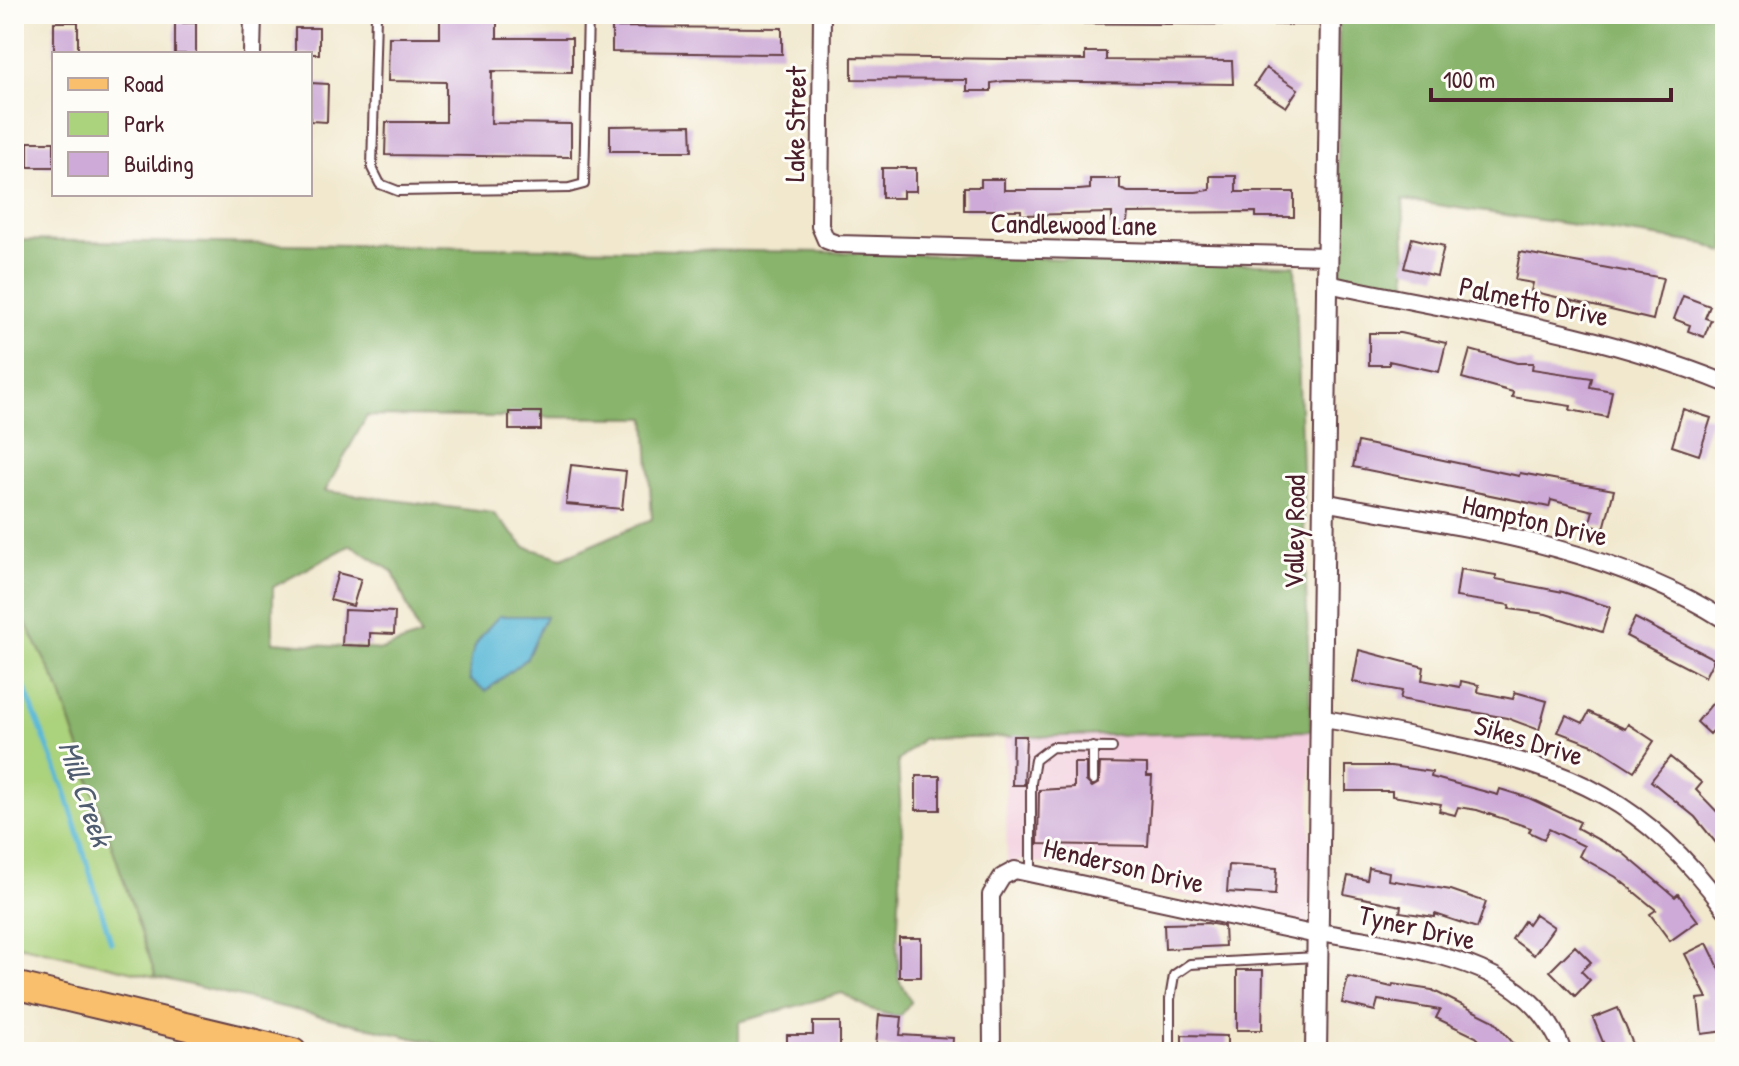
<svg xmlns="http://www.w3.org/2000/svg" width="1739" height="1066" font-family="'Patrick Hand',sans-serif">
<style>
.built{fill:#f3cfdf}
.green{fill:#abd27c;stroke:#7a7854;stroke-width:2}
.forest{fill:#88b46c;stroke:#696a4c;stroke-width:2;fill-rule:evenodd}
.water{fill:#59b8d7;stroke:#526c81;stroke-width:2}
.lines{fill:none;stroke-linecap:round;stroke-linejoin:round}
.stream{stroke:#59b8d7;stroke-width:5}
.building{fill:#cdaad7}
.service-casing{stroke:#633d43;stroke-width:12}
.minor-casing{stroke:#633d43;stroke-width:20}
.tertiary-casing{stroke:#633d43;stroke-width:24}
.primary-casing{stroke:#633d43;stroke-width:30}
.service{stroke:#fff;stroke-width:8}
.minor{stroke:#fff;stroke-width:16}
.tertiary{stroke:#fff;stroke-width:20}
.primary{stroke:#f9bf6d;stroke-width:26}
.labels{text-anchor:middle;dominant-baseline:central;stroke-width:6;stroke-linejoin:round;paint-order:stroke}
.street-label{font-size:28px;fill:#4a1f2b;stroke:#fdfcf7}
.water-label{font-size:30px;font-style:italic;fill:#505c70;stroke:#fdfcf7}
</style>
<rect width="100%" height="100%" fill="#fdfcf7"/>
<filter id="ink" filterUnits="userSpaceOnUse"><feTurbulence type="fractalNoise" baseFrequency=".0125" numOctaves="2"/><feDisplacementMap in="SourceGraphic" scale="16" xChannelSelector="R" yChannelSelector="G"/><feConvolveMatrix kernelMatrix="1 2 1 2 8 2 1 2 1" color-interpolation-filters="sRGB"/></filter>
<filter id="wash" filterUnits="userSpaceOnUse"><feTurbulence type="fractalNoise" baseFrequency=".006" numOctaves="4" result="noise"/><feDisplacementMap in="SourceGraphic" scale="32" xChannelSelector="R" yChannelSelector="G"/><feGaussianBlur stdDeviation="1.8" result="paint"/><feColorMatrix in="noise" values="0 0 0 0 0 0 0 0 0 0 0 0 0 0 0 0 0 1.4 0 .05"/><feComposite in="paint" operator="in"/></filter>
<g filter="url(#wash)">
<rect width="100%" height="100%" fill="#f1e8ce"/>
<path class="built" d="M1311 731 1309 924 1025 860 1007 864 1005 737Z"/>
<path class="green" d="M14 600 59 688 156 977 14 944Z"/>
<path class="forest" d="M1339 14H1725V253L1704 244 1403 200 1407 285 1374 284 1337 276Z
M14 240 823 252 1295 265 1311 731 922 739 898 761 902 833 897 950 899 980 911 1002 899 1017 871 1010 842 993 739 1022V1052H472L156 977 59 688 14 600ZM367 416 646 418 652 519 562 558 525 547 493 513 325 491ZM351 545 393 572 420 636 382 650 273 642V587Z"/>
<path class="water" d="M499 616H546L527 658 486 691 470 680C468 649 478 638 499 616Z"/>
<g class="lines">
<path class="stream" d="M14 661 65 791 111 942"/>
</g>
<g id="blocks">
<path class="building" d="M440 14H497V38H572V72L492 71 491 123 571 124V157L385 155 386 122H446V82L388 81 389 37H440Z
M54 22H78V54H54Z
M175 23H196V54H175Z
M612 27 782 28V54L612 52Z
M295 28H319V54H295Z
M1085 52H1106V60L1232 61 1233 84 1005 81 991 83V91H967V80L852 79V57L1085 60Z
M1266 68 1298 89 1286 107 1254 86Z
M310 83 328 84 327 122 310 121Z
M691 125 692 151H610V126Z
M28 142H54V167H28Z
M882 168H916V191H903V198H882Z
M1210 176H1236V192H1294V217H1256V212L1128 213 1126 230H1112V213L1021 215V210H964V187H981V179H1004V190H1079L1090 189V179H1120V189L1128 192H1196L1210 190Z
M1412 238 1444 246 1437 276 1404 268Z
M1520 252 1663 278 1653 320 1531 291 1533 283 1515 280Z
M1683 296 1710 306 1705 318 1711 320 1704 337 1688 331 1690 325 1674 319Z
M1369 333H1400L1446 343 1439 372 1389 361V365H1369Z
M1470 350 1517 363H1533L1532 369 1592 378 1590 387 1612 391 1607 417 1570 410 1571 406 1512 397 1513 392 1462 378Z
M1683 409 1711 418 1699 455 1672 446Z
M509 412H541V430H509Z
M1358 442 1519 476 1520 473 1614 490 1604 529 1589 525 1593 511 1551 500 1549 507 1353 467Z
M571 465 626 471 622 509 566 504Z
M1460 569 1496 575V579L1563 592 1610 607 1602 632 1546 614 1509 609 1510 605 1456 597Z
M338 573 361 579 353 606 330 600Z
M344 610 395 612 394 634 370 633V646L342 645Z
M1635 618 1714 659 1705 677 1626 636Z
M1359 650 1424 667 1422 680 1460 687 1461 681 1479 685 1478 692 1513 699 1515 692 1547 701 1539 730 1507 718 1400 699 1402 691 1353 682Z
M1725 688V718L1710 734 1697 722Z
M1589 712 1625 729 1628 724 1654 741 1634 771 1595 746 1558 732 1566 715 1583 723Z
M1013 736H1026L1024 785H1012Z
M1670 757 1702 783 1696 790 1725 820V835L1716 843 1695 817 1651 781Z
M1074 763H1086V781L1092 787 1099 783 1100 763 1147 764V776H1152L1148 846 1038 844 1039 790 1074 788Z
M1346 766H1391L1432 772 1431 777 1498 795 1500 789 1529 798 1580 822 1577 828 1623 853 1675 897 1678 894 1698 921 1670 941 1650 914 1656 910 1616 877 1579 856 1584 846 1549 829 1544 839 1529 832 1531 828 1477 810 1458 807 1455 815 1439 811 1441 804 1392 796V791H1346Z
M916 776H940V810H916Z
M1229 865 1277 868 1275 895 1227 892Z
M1369 868 1389 872 1388 880 1451 890 1486 902 1477 928 1435 914V917L1400 912 1401 906 1344 894 1348 876 1367 880Z
M1535 914 1554 927 1534 955 1512 939 1524 921 1528 924Z
M1207 923 1224 926 1225 946 1165 949 1164 924Z
M899 938H921V977H899Z
M1707 943 1725 980V1031L1702 1034 1698 999 1707 998 1685 954Z
M1575 946 1591 962 1581 971 1590 980 1575 996 1550 971Z
M1237 970H1263L1262 1030H1237Z
M1348 977 1392 987 1393 984 1432 990 1494 1021 1521 1052H1492L1476 1037 1436 1018 1440 1010 1378 1000 1375 1011 1342 1003Z
M1618 1008 1633 1044 1607 1052 1593 1018Z
M879 1015 902 1017 900 1035 953 1038 952 1052 876 1046Z
M813 1022H840V1052H787V1035H813Z
M1182 1035 1227 1036V1052H1182Z"/>
</g>
</g>
<g filter="url(#ink)">
<use href="#blocks" fill-opacity="0" stroke="#633d43" stroke-width="2"/>
<g class="lines">
<defs>
<path id="service" d="M376 14 372 168 380 184 398 191 569 188 584 184 588 14
M1093 780V747
M1031 871V783L1035 760 1052 747 1112 748
M1170 1052V999L1174 975 1190 964 1316 957"/>
<path id="minor" d="M822 14 820 226 826 240 837 244 1328 256
M1020 14 1331 16
M252 54 253 14
M1328 284C1460 312 1599 332 1725 383
M1323 502C1459 527 1606 544 1725 620
M1319 718C1361 725 1403 734 1445 743 1575 770 1645 801 1725 909
M1317 931C1402 949 1529 954 1563 1052
M992 1052 991 895 1002 877 1015 870 1317 935"/>
<path id="tertiary" d="M1316 1052 1331 14"/>
<path id="primary" d="M14 985 293 1052"/>
</defs>
<use href="#service" class="service-casing"/>
<use href="#minor" class="minor-casing"/>
<use href="#tertiary" class="tertiary-casing"/>
<use href="#primary" class="primary-casing"/>
<use href="#service" class="service"/>
<use href="#minor" class="minor"/>
<use href="#tertiary" class="tertiary"/>
<use href="#primary" class="primary"/>
</g>
</g>
<g class="labels">
<g class="street-label">
<text transform="translate(795 124) rotate(-89)">Lake Street</text>
<text transform="translate(1074 224) rotate(1)">Candlewood Lane</text>
<text transform="translate(1534 301) rotate(12)">Palmetto Drive</text>
<text transform="translate(1535 520) rotate(13)">Hampton Drive</text>
<text transform="translate(1294 532) rotate(-89)">Valley Road</text>
<text transform="translate(1529 740) rotate(17)">Sikes Drive</text>
<text transform="translate(1124 865) rotate(13)">Henderson Drive</text>
<text transform="translate(1417 927) rotate(13)">Tyner Drive</text>
</g>
<g class="water-label">
<text transform="translate(86 793) rotate(71)">Mill Creek</text>
</g>
</g>
<rect width="1739" height="1066" fill="none" stroke="#fdfcf7" stroke-width="48"/>
<rect x="52" y="52" width="260" height="144" fill="#fdfcf7" stroke="#b5a4a5" stroke-width="2"/>
<rect x="68" y="78" width="40" height="12" fill="#f9bf6d" stroke="#b5a4a5" stroke-width="2"/>
<text x="124" y="92" font-size="24" fill="#4a1f2b">Road</text>
<rect x="68" y="112" width="40" height="24" fill="#abd27c" stroke="#b5a4a5" stroke-width="2"/>
<text x="124" y="132" font-size="24" fill="#4a1f2b">Park</text>
<rect x="68" y="152" width="40" height="24" fill="#cdaad7" stroke="#b5a4a5" stroke-width="2"/>
<text x="124" y="172" font-size="24" fill="#4a1f2b">Building</text>
<path d="M1431 88v12h240v-12" fill="none" stroke="#4a1f2b" stroke-width="4"/>
<text x="1443" y="88" font-size="24" fill="#4a1f2b" stroke="#fdfcf7" stroke-width="6" paint-order="stroke">100 m</text>
</svg>
